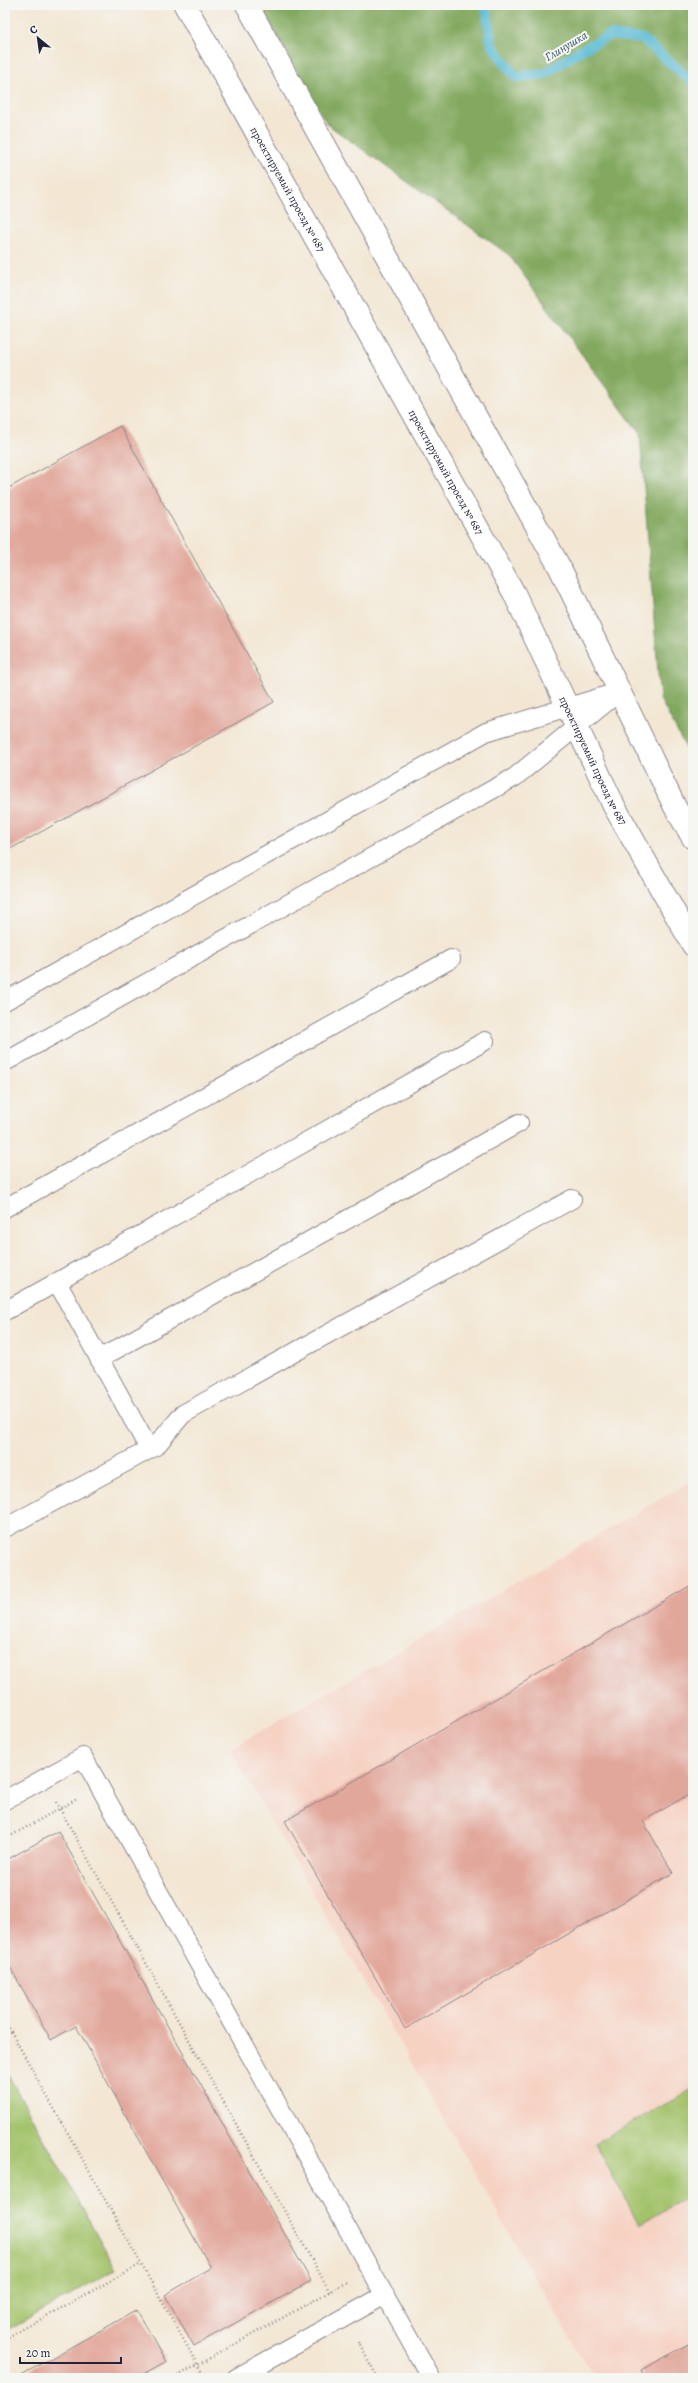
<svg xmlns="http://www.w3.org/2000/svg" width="698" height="2383" font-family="Alegreya,serif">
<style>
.built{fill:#f6d2c3}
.green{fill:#a3c36b;stroke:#627253}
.forest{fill:#82a95f;stroke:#52664d}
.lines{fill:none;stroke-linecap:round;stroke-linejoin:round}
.stream{stroke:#55b9d3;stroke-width:10}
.building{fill:#e2a79b}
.service-casing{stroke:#8a8488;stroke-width:20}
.minor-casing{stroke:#8a8488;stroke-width:24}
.path{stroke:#8a8488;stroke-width:2.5;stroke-dasharray:1 3;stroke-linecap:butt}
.service{stroke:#fff;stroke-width:18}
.minor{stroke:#fff;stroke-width:22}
.labels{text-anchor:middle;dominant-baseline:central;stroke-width:4;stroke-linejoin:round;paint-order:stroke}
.street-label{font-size:11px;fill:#22223b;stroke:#f6f6f2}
.water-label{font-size:12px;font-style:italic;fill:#345770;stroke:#f6f6f2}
</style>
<rect width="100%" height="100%" fill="#f6f6f2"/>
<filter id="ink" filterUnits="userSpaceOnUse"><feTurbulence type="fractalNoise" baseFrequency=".025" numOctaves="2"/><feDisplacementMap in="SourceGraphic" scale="8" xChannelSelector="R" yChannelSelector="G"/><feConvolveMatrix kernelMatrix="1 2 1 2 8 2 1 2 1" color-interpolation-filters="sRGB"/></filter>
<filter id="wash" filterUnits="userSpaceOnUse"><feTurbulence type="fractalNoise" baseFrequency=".012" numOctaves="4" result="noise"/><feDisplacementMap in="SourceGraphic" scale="16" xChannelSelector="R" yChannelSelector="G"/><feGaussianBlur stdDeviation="0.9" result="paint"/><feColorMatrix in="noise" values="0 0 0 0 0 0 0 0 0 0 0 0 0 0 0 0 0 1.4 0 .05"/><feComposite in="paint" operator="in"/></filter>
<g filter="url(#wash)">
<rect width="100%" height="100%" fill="#f3e7d4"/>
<path class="built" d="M693 1480V2378H593L230 1749Z"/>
<path class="green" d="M5 2069 116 2269 5 2331Z
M693 2089V2194L639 2224 595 2143Z"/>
<path class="forest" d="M260 5H693V761L660 699 640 434 509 255 327 124Z"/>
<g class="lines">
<path class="stream" d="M486 5 492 45 516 77 545 74 578 52 611 35 643 39 693 82"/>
</g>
<g id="blocks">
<path class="building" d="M120 426 274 702 5 852V490Z
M693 1584V1792L643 1821 673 1873 405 2029 285 1821Z
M58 1831 311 2281 194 2346 165 2295 211 2268 76 2026 51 2040 5 1958V1861Z
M137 2310 166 2362 137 2378H16Z
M693 2342V2378H645L641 2370Z"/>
</g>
</g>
<g filter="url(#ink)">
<use href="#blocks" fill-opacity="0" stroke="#8a8488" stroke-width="1"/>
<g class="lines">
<defs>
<path id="service" d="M5 1001 486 732 611 694
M5 1062 515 777 620 691
M5 1208 451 959
M57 1282 485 1041
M5 1311 57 1282 149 1449
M99 1359 519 1123
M5 1528 156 1446 183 1414 572 1199
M5 1800 83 1757 431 2378
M236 2378 385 2295"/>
<g id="minor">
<path id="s1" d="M185 5 514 593 614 806 693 945"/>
<path d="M247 5 560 568 675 807 693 838"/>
</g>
</defs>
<use href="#service" class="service-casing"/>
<use href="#minor" class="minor-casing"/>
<path class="path" d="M56 1802 331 2294
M5 1839 77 1799
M5 2021 205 2378
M5 2339 141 2264
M358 2342 378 2378
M174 2378 347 2282"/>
<use href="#service" class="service"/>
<use href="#minor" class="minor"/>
</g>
</g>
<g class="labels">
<g class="street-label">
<text stroke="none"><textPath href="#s1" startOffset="211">проектируемый проезд № 687</textPath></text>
<text stroke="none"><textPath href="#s1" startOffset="535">проектируемый проезд № 687</textPath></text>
<text stroke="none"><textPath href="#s1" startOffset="859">проектируемый проезд № 687</textPath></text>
</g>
<g class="water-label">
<text transform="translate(566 46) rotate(-31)">Глинушка</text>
</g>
</g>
<rect width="698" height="2383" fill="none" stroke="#f6f6f2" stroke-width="20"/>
<g transform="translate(38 38) rotate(331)" stroke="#f6f6f2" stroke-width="3" paint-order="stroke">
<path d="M0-3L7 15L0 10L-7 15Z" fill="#22223b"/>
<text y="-6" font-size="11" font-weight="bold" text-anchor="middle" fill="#22223b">С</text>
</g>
<path d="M20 2357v6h101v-6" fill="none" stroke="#22223b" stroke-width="2"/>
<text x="26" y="2357" font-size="12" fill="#22223b" stroke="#f6f6f2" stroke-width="3" paint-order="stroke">20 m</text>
</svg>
